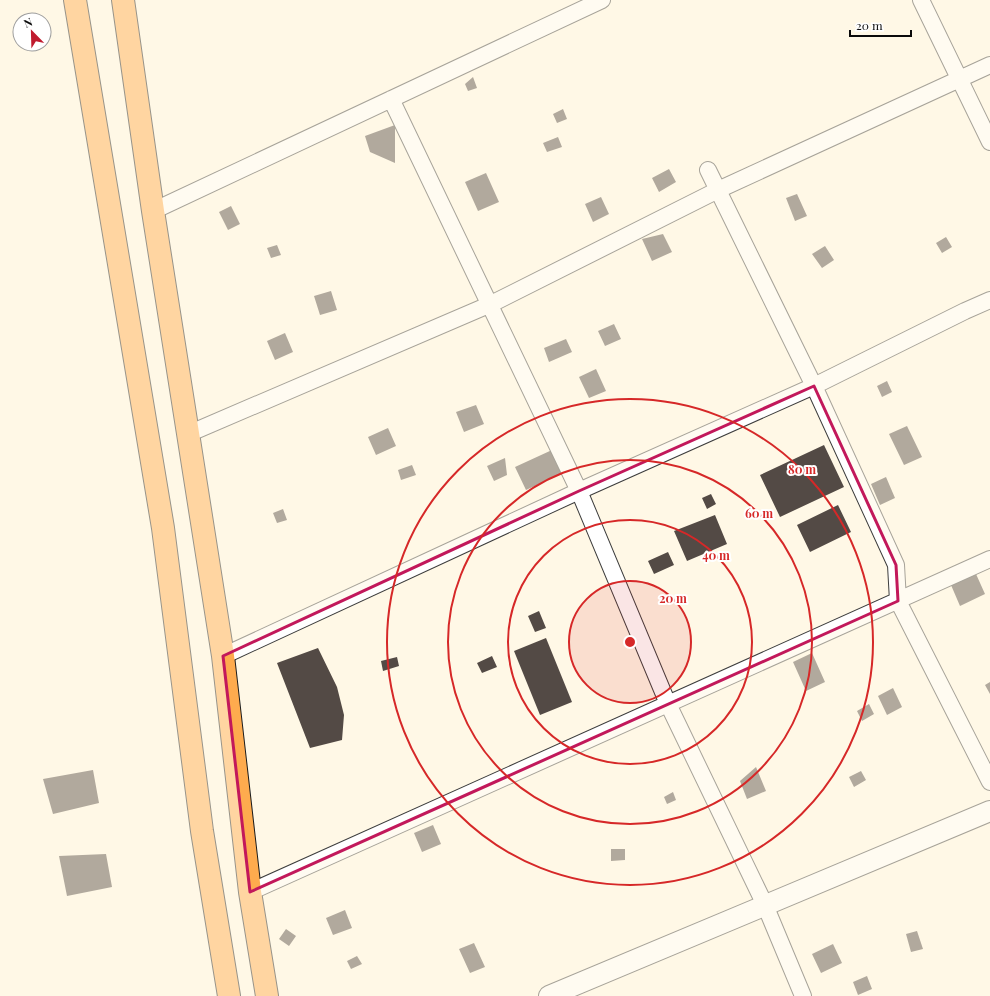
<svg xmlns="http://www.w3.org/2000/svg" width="990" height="996" font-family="'Playfair Display',serif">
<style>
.building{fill:#534a45}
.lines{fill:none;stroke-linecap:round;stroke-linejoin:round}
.minor-casing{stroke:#3d3d3d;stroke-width:18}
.tertiary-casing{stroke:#3d3d3d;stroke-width:22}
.trunk-casing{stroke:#1b1b1b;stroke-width:24}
.minor{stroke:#fff;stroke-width:16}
.tertiary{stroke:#fff;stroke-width:20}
.trunk{stroke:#feab4e;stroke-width:22}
.marked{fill:none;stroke:#c2185b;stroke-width:3;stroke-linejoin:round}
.ring{fill:none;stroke:#d62828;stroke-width:2}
.centre{fill:#d62828;stroke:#fff;stroke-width:2}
.ring-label{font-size:12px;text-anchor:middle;font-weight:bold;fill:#d62828;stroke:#fff;stroke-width:4;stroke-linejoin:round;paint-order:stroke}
</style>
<rect width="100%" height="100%" fill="#fff8e6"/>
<path class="building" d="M473 77 477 88 468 91 465 84Z
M563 109 567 119 557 123 553 114Z
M395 125V163L370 152 365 136Z
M558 137 562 147 547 152 543 143Z
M669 169 676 182 659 192 652 178Z
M486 173 499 202 478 211 465 182Z
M797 194 807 216 795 221 786 198Z
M601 197 609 214 593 222 585 204Z
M231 206 240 224 228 230 219 212Z
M663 234 672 252 652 261 642 239Z
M946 237 952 247 942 253 936 243Z
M277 245 281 255 271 258 267 248Z
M825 246 834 260 822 268 812 254Z
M331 291 337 310 320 315 314 296Z
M614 324 621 339 605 346 598 331Z
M285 333 293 352 275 360 267 341Z
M566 339 572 352 549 362 544 348Z
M596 369 606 391 589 398 579 377Z
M887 381 892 392 882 397 877 386Z
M476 405 484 424 464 432 456 412Z
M907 426 922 457 904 465 889 434Z
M388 428 396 446 376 455 368 437Z
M824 445 844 487 780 517 760 475Z
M552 450 563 473 526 490 515 467Z
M505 458 507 475 494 481 487 466Z
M412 465 416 475 401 480 398 470Z
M886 477 895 498 880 505 871 484Z
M711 494 716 504 707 509 702 498Z
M838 505 851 532 810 552 797 525Z
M283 509 287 520 277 523 273 513Z
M715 515 727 544 687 561 674 531Z
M668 552 674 565 654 574 648 561Z
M976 574 985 594 960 606 951 585Z
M539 611 546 628 535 632 528 616Z
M546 638 572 702 540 715 514 651Z
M318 648 337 687 344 715 342 740 310 748 277 663Z
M812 653 825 682 806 691 793 662Z
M492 656 497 667 482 673 477 663Z
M397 657 399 666 383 671 381 661Z
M990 682V694L985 685Z
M893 688 902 707 887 715 878 696Z
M869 704 874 714 862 721 857 711Z
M756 767 766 791 747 799 740 781Z
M93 770 99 803 53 814 43 779Z
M861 771 866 780 854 787 849 777Z
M673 792 676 800 667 804 664 797Z
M433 825 441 844 422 852 414 833Z
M611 849H625V860L611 861Z
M106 854 112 887 67 896 59 856Z
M345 910 352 928 333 935 326 918Z
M286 929 296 936 289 946 279 939Z
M917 931 923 949 911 952 906 934Z
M474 943 485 967 470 973 459 949Z
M833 944 842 963 821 973 812 954Z
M357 956 362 964 351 969 347 961Z
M867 976 872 989 858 995 853 982Z"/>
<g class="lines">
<defs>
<path id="minor" d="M921 0 990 142
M391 99 579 491 668 704 765 905 803 996
M708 170 814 386 896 565 898 601 990 782
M153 211 602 0
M188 434 491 304 718 190 990 65
M223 656 579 491 814 386 965 311 990 300
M250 892 990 559"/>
<path id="tertiary" d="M549 996 990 811"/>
<path id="trunk" d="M75 0 163 528 202 831 229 996
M123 0 153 211 223 656 250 892 267 996"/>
</defs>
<use href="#minor" class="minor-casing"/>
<use href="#tertiary" class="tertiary-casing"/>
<use href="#trunk" class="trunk-casing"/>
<use href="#minor" class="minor"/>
<use href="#tertiary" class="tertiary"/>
<use href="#trunk" class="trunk"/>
</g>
<path d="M0 0H990V996H0ZM814 386 896 565 898 601 250 892 223 656 579 491Z" fill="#fff8e6" fill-opacity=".55" fill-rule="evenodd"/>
<path class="marked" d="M814 386 896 565 898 601 250 892 223 656 579 491Z"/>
<circle cx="630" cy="642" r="61" fill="#d62828" fill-opacity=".12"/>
<g class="ring">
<circle cx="630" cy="642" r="61"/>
<circle cx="630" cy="642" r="122"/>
<circle cx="630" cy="642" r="182"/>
<circle cx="630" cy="642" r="243"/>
</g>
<circle cx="630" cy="642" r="6" class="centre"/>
<g class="ring-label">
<text x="802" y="474">80 m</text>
<text x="759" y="518">60 m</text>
<text x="716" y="560">40 m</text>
<text x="673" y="603">20 m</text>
</g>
<g transform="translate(32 32) rotate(337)"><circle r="19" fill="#ffffff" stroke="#9d9d9d"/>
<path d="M0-3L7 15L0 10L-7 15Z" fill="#c01b2e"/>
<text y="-6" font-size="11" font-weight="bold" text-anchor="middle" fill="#0a0a0a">N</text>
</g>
<path d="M850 30v6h61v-6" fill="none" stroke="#0a0a0a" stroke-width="2"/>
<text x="856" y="30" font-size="12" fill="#0a0a0a" stroke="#ffffff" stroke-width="3" paint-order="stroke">20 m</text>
</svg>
